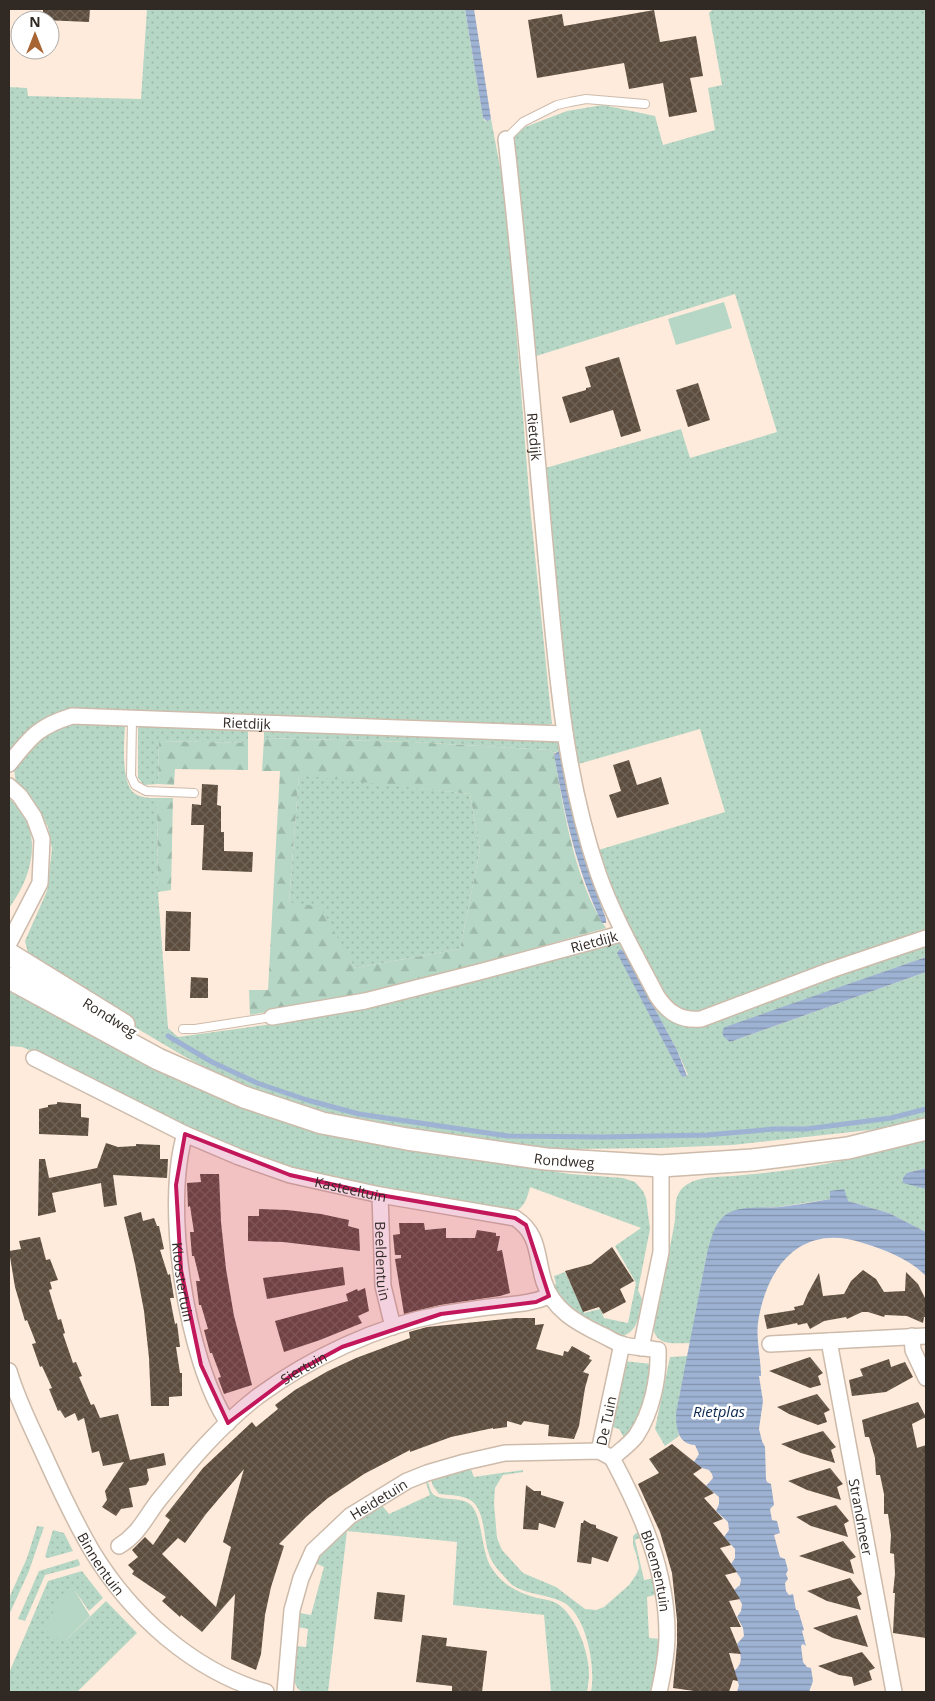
<svg xmlns="http://www.w3.org/2000/svg" width="935" height="1701" font-family="'Open Sans',sans-serif">
<style>
.grass{fill:url(#grass-dots);fill-rule:evenodd}
.forest{fill:url(#forest-firs);fill-rule:evenodd}
.green{fill:#b6d7c5}
.water{fill:url(#water-rules)}
.lines{fill:none;stroke-linecap:round;stroke-linejoin:round}
.stream{stroke:#9eb3d3;stroke-width:5}
.building{fill:url(#building-cross-hatch);fill-rule:evenodd}
.service-casing{stroke:#cdbbab;stroke-width:10}
.minor-casing{stroke:#cdbbab;stroke-width:18}
.secondary-casing{stroke:#cdbbab;stroke-width:24}
.service{stroke:#fff;stroke-width:8}
.minor{stroke:#fff;stroke-width:15}
.secondary{stroke:#fff;stroke-width:21}
.marked{fill:#c2185b;fill-opacity:0.2;stroke:#c2185b;stroke-width:4;stroke-linejoin:round}
.labels{text-anchor:middle;dominant-baseline:central;stroke-width:5;stroke-linejoin:round;paint-order:stroke}
.street-label{font-size:14px;fill:#312a24;stroke:#fff}
.water-label{font-size:15px;font-style:italic;fill:#0d2851;stroke:#fff}
</style>
<defs>
<pattern id="grass-dots" width="8" height="8" patternUnits="userSpaceOnUse" patternTransform="scale(1.25)"><rect width="8" height="8" fill="#b6d7c5"/><path d="M2 2h.1M6 6h.1" fill="none" stroke="#9db9a9" stroke-width="1.8" stroke-linecap="round"/></pattern>
<pattern id="forest-firs" width="22" height="20" patternUnits="userSpaceOnUse" patternTransform="scale(1.25)"><rect width="22" height="20" fill="#b6d7c5"/><path d="M5 1l3.5 6h-7zM16 11l3.5 6h-7z" fill="#9db9a9"/></pattern>
<pattern id="water-rules" width="6" height="5" patternUnits="userSpaceOnUse" patternTransform="scale(1.25)"><rect width="6" height="5" fill="#9eb3d3"/><path d="M0 2.5h6" fill="none" stroke="#8192ab"/></pattern>
<pattern id="building-cross-hatch" width="8" height="8" patternUnits="userSpaceOnUse" patternTransform="scale(1.25)"><rect width="8" height="8" fill="#5c4d3f"/><path d="M0 0l8 8M0 8l8-8" fill="none" stroke="#706458"/></pattern>
</defs>
<rect width="100%" height="100%" fill="#feebdb"/>
<path class="grass" d="M147 9H465L483 118 485 121 491 119 506 199 530 506 552 724 534 727 48 718 27 731 9 755V87L27 88 28 96 141 99Z
M713 9H926V932L705 1013 690 1015 668 1004 629 934 595 851 725 812 700 729 575 765 572 747 542 469 681 429 690 458 777 432 735 294 533 357 512 150 515 136 525 127 567 111 603 105 655 116 663 145 715 130 708 88 722 85 709 13Z
M72 721 121 722 125 727C124 743 121 782 134 793 141 798 150 798 157 798L158 892 168 1028 178 1037 294 1021 616 942 621 943 680 1023 926 942V957L726 1027 723 1030 730 1042 926 972V1120L888 1128 732 1145 660 1148 571 1149 518 1147 346 1120 262 1094 219 1075 180 1054 128 1023 29 957 25 941 47 891 52 849 48 827 39 810 28 793 16 783 14 769 35 740ZM622 949 624 951 677 1050 688 1075 682 1077 618 953Z
M145 723 243 727 248 732V743L159 741 158 784 144 785 138 778V728Z
M269 727 552 739 558 742 559 751 554 753 550 750 413 742 264 738V732Z
M299 774 470 794 480 850 460 949 355 968 337 939 289 903Z
M9 798C13 803 19 807 22 813 42 844 29 881 9 908Z
M9 982 180 1074 510 1164 570 1174 623 1178 635 1182 643 1191 646 1198 650 1229 638 1290 642 1299C639 1315 639 1332 620 1337L568 1312 550 1287 556 1284 554 1276 565 1272 584 1313 600 1309 604 1318 628 1323 636 1283 615 1246 641 1228 530 1187C527 1198 526 1204 516 1212L400 1196 297 1172 196 1137 34 1052 22 1047 9 1046Z
M926 1138V1168L907 1173 916 1186 926 1189V1232L889 1213 848 1201 830 1191V1199L779 1207 744 1209 707 1253 690 1343C675 1343 657 1347 653 1328 659 1292 669 1257 675 1220 676 1211 674 1199 680 1191 691 1176 716 1177 733 1176 799 1171 863 1159 926 1138Z
M688 1356C683 1382 673 1410 679 1436L665 1446 655 1429 670 1357Z
M623 1361 652 1364V1369L641 1417 625 1439 619 1429 609 1426Z
M470 1467 474 1477 523 1470V1472L503 1475 495 1488 494 1503 497 1538 502 1550 523 1573 556 1587 585 1609 596 1610 604 1607 629 1585 636 1575 639 1568 637 1557 633 1545V1536L641 1529 644 1536 635 1540 644 1580 655 1578 658 1594 647 1597 649 1638 660 1639 659 1657 653 1692H591C596 1668 587 1615 563 1602 547 1594 527 1595 512 1585 508 1581 503 1575 499 1571 494 1565 490 1559 488 1551 483 1535 485 1504 466 1498 458 1495 448 1495 439 1494L433 1486 431 1480Z
M428 1482C429 1485 430 1490 432 1493 439 1502 462 1496 471 1505 484 1519 480 1553 493 1570 504 1586 519 1593 537 1598 543 1599 550 1600 556 1603 575 1613 589 1652 589 1673 589 1679 588 1686 587 1692H551L544 1615 453 1605 457 1542 347 1531 328 1692C321 1692 307 1695 301 1691 289 1685 295 1656 296 1646L306 1647 308 1629 298 1627 300 1613 311 1615 324 1567 313 1562 336 1535 381 1504 389 1514 430 1495 426 1483Z
M37 1526 44 1527 29 1571 9 1615V1598L27 1558Z
M53 1530 64 1533 73 1551 48 1558 45 1557Z
M78 1559 80 1564 79 1566 45 1575 25 1621 18 1619 39 1571Z
M82 1571 103 1598 89 1611 75 1591 66 1640 106 1601 137 1633 77 1692H9V1673L48 1581Z"/>
<path class="forest" d="M264 738 413 742 550 750 554 753C563 808 575 883 606 928L387 990 326 1002 250 1015 249 990H268L280 771H262ZM299 775 470 794 480 850 460 949 355 968 320 907 289 902Z
M159 741 248 743V770L175 769 174 785 158 784Z
M157 798H173L171 890 158 892Z"/>
<path class="green" d="M724 302 732 328 676 345 668 319Z
M75 1591 90 1616 66 1640 63 1641 46 1633 45 1630 61 1594Z"/>
<path class="water" d="M465 9H474L491 119 487 121 483 118Z
M559 751 584 858 606 919V923H602C576 869 564 812 554 754Z
M620 949 624 951 677 1050 687 1076 682 1077 617 953Z
M926 957V972L730 1042 723 1036V1029L725 1027Z
M926 1168V1189L903 1183V1178L907 1173Z
M844 1189 848 1201 889 1213 926 1232V1276C909 1259 886 1250 863 1243 801 1222 766 1267 758 1323 756 1339 761 1360 761 1376H759L763 1401 759 1429 762 1441 765 1447 766 1479 767 1482 771 1484 774 1505 770 1509 772 1520 777 1521 780 1533 774 1535 780 1557 785 1559 788 1570 786 1574 788 1579 785 1583 786 1591 789 1595 793 1594 796 1610H798L804 1630 802 1631 806 1646 803 1644 801 1646 803 1662 807 1667 811 1668 813 1681 809 1692H737L739 1685 734 1671C744 1663 741 1654 737 1644L744 1636 743 1628 737 1617 741 1611 742 1604 734 1590 740 1585 741 1579 731 1564 735 1558V1549L724 1537 729 1530 728 1522 716 1511 719 1504V1497L706 1486 713 1478 712 1474 709 1470 702 1468 694 1462 699 1454 695 1445C678 1444 676 1428 676 1413L707 1253C711 1240 713 1227 723 1217 737 1204 762 1209 780 1207 797 1205 813 1202 830 1199V1191Z"/>
<g class="lines">
<path class="stream" d="M168 1036 212 1062 257 1083 307 1100 359 1114 508 1136 602 1137 707 1135 774 1129H806L891 1118 926 1109"/>
</g>
<path class="building" d="M43 9H90L89 22 43 20Z
M654 10 660 42 696 36 703 76 690 78 697 112 669 117 663 83 629 89 624 63 537 78 528 20 562 14 564 26Z
M619 357 641 431 621 437 613 410 570 423 562 397 586 390V388L591 387 585 367Z
M698 383 710 420 688 427 676 390Z
M629 760 637 785 661 777 669 804 617 818 609 795 621 791 613 765Z
M202 784 218 785 217 805 221 806V832H224V851L253 852 252 872 202 870 204 825H191L192 804 201 805Z
M166 911 191 912 190 951H165Z
M191 977 208 978V998H190Z
M57 1102 81 1104V1117L89 1118 88 1136 39 1134V1109L48 1107V1105L57 1104Z
M106 1143 118 1147 136 1146V1144L160 1145V1159H168L167 1178 113 1175 117 1205 104 1207 101 1183 52 1193 56 1212 38 1216 39 1159H45L49 1178 97 1168Z
M200 1174H219L221 1222 226 1269 234 1316 252 1385 224 1394 218 1378 221 1377 212 1353H210L204 1330 208 1329 201 1305H199L196 1281H200L194 1256H192L190 1232H194L190 1206 188 1207 187 1183 201 1182Z
M259 1209 287 1210 321 1214 349 1220 348 1226 359 1229 360 1251 283 1242 248 1241V1216H259Z
M141 1212 143 1221 154 1218 157 1226H159L164 1249 160 1250 168 1275 170 1274 174 1298H170L175 1324 177 1323 180 1347H176L180 1373H182V1396L169 1397V1406H151L149 1358 144 1311 135 1264 124 1217Z
M399 1223H424L425 1230 446 1228V1238H475L477 1230 496 1233V1236H500L497 1251 502 1250 510 1293 500 1296 440 1305 404 1314 395 1259 401 1258V1255H395L393 1235 400 1234Z
M40 1237 46 1260 50 1259 58 1280 50 1282 52 1289 49 1290 58 1320 61 1319 65 1333 63 1334 73 1363 76 1362 82 1376 79 1377 91 1405 94 1404 100 1418 118 1414 130 1460 164 1453 166 1465 147 1469 149 1480 146 1485 129 1488 133 1507 121 1509 116 1516 102 1507 107 1500 105 1491 124 1462 103 1466 99 1451 92 1453 84 1418 78 1421 75 1413 65 1418 60 1410 58 1411 49 1389 52 1388 42 1366 40 1367 32 1344 36 1343 27 1320 25 1321 15 1287 9 1251 21 1249 19 1241Z
M612 1247 634 1281 620 1289 626 1302 603 1314 599 1307 583 1312 565 1271 591 1264Z
M343 1267 345 1285 267 1299 263 1278Z
M863 1270 876 1279 884 1292 905 1291 906 1272 918 1284 926 1300V1317H924L923 1323 907 1316 885 1315 884 1317 868 1312H862L847 1319 846 1317 824 1321 810 1329 807 1323 798 1325 797 1323 767 1329 764 1315 795 1310 794 1307 803 1305 808 1293 819 1273 823 1296 844 1294 851 1281Z
M365 1288 369 1311 358 1316 362 1323 320 1340 284 1352 275 1321 348 1301 346 1294 357 1289 358 1291Z
M516 1318H535V1325L544 1324 536 1349 563 1356 564 1351 568 1352 572 1346 590 1356 589 1359 592 1360 583 1372 589 1374 585 1388 579 1426 574 1439 548 1436 549 1425 524 1421 521 1425 507 1421V1427L493 1429V1428L451 1437 410 1452V1450L364 1474 328 1498 306 1517 279 1544 284 1546 271 1587 265 1615 261 1654 256 1670 231 1659 235 1594 202 1632 181 1615 180 1617 162 1601 166 1597 132 1574 134 1571 128 1565 138 1557 132 1550 145 1537 153 1545 170 1520 165 1516 203 1468 252 1422 256 1427 278 1409 275 1405 295 1390 328 1371 356 1358 410 1338 409 1332 427 1327ZM244 1469 223 1542 231 1547 216 1607 162 1554 178 1538 185 1543 206 1514Z
M810 1357 823 1373 818 1376 821 1385 810 1388 769 1371Z
M889 1359 891 1367 905 1362 913 1377 886 1392 852 1396 849 1380 863 1376 860 1369Z
M817 1394 830 1410 824 1413 827 1422 818 1425 789 1414 777 1407Z
M918 1402 926 1417 912 1424 917 1448 926 1445V1638L893 1633 895 1593H893L895 1574 894 1554 890 1553 891 1535 888 1514H884V1494L880 1475H876L875 1458 869 1437H865L862 1420Z
M823 1431 836 1447 831 1450 835 1463 801 1453 781 1444Z
M672 1444 702 1468 693 1474 714 1493 704 1498 723 1519 713 1523 731 1545 720 1548 737 1572 725 1575 740 1599 729 1601 741 1627H730L741 1654 729 1653 738 1681 733 1680 729 1692H701L673 1688 677 1644V1620L672 1573 660 1532 638 1484 659 1473 649 1459Z
M830 1468 843 1484 837 1487 841 1500 807 1490 788 1481Z
M526 1485 534 1491H541V1495L564 1502 555 1528 539 1523 538 1530 523 1529Z
M836 1505 849 1521 844 1524 848 1537 811 1526 796 1517Z
M584 1520 591 1524 596 1525V1528L618 1537 608 1562 592 1557 591 1564 577 1562 581 1523H583Z
M843 1541 856 1557 850 1560 854 1574 799 1556Z
M850 1578 862 1594 857 1597 861 1610 827 1601 807 1591Z
M377 1592 405 1595 402 1622 374 1619Z
M857 1615 868 1647 833 1638 813 1628Z
M422 1635 447 1638 446 1646 487 1651 482 1692H452V1686L416 1682Z
M862 1652 875 1668 869 1671 872 1680 854 1686 852 1677 839 1675 818 1666Z"/>
<g class="lines">
<defs>
<path id="service" d="M506 139 523 122 557 105 570 102 586 99 645 104
M132 719 131 776 135 785 146 791 194 793
M183 1029H195L272 1017"/>
<g id="minor">
<path id="s1" d="M506 139C522 278 533 417 546 556 556 662 563 771 598 873 613 916 636 956 657 996 668 1013 681 1021 701 1019L831 970 926 938"/>
<path id="s2" d="M9 764C31 737 37 727 72 716L565 734"/>
<path d="M9 786 20 796 34 817 42 839 40 883 9 943"/>
<path id="s3" d="M272 1017 365 1001 479 972 624 933"/>
<path id="s4" d="M34 1058 185 1134 239 1157 290 1175 380 1195 515 1218C540 1234 536 1257 544 1282 553 1310 577 1323 602 1335 609 1338 616 1343 623 1345 634 1347 646 1348 658 1350 659 1378 652 1412 636 1436 630 1444 620 1451 612 1458"/>
<path id="s5" d="M185 1134C163 1206 186 1359 228 1423"/>
<path id="s6" d="M380 1195 383 1286 393 1327"/>
<path d="M912 1336 913 1350 926 1378"/>
<path id="s7" d="M829 1341 894 1692"/>
<path d="M770 1344 926 1336"/>
<path d="M641 1348 661 1252V1166"/>
<path id="s8" d="M9 1371C18 1402 33 1430 46 1459 60 1490 75 1522 92 1551 131 1615 193 1671 266 1692"/>
<path id="s9" d="M599 1451 622 1344"/>
<path id="s10" d="M612 1458C642 1514 667 1571 667 1635 667 1654 663 1674 659 1692"/>
<path id="s11" d="M119 1546C141 1533 147 1513 163 1495 191 1460 221 1425 257 1397 310 1358 377 1326 442 1314 460 1311 479 1308 498 1306 516 1304 533 1303 549 1296"/>
<path id="s12" d="M285 1692 292 1610 301 1578 313 1551 350 1516 407 1481 427 1473 465 1462 505 1453 599 1451 612 1458"/>
</g>
<g id="secondary">
<path d="M9 954 124 1025"/>
<path id="s13" d="M9 978 158 1059 244 1097 322 1123 407 1139 546 1159 661 1166 752 1160 848 1148 926 1129"/>
</g>
</defs>
<use href="#service" class="service-casing"/>
<use href="#minor" class="minor-casing"/>
<use href="#secondary" class="secondary-casing"/>
<use href="#service" class="service"/>
<use href="#minor" class="minor"/>
<use href="#secondary" class="secondary"/>
</g>
<path class="marked" d="M185 1134 290 1175 380 1195 515 1218 526 1225 549 1296 536 1302 441 1314 342 1347 296 1372 228 1423 201 1365 181 1270 176 1185Z"/>
<g class="labels">
<g class="street-label">
<text stroke="none"><textPath href="#s1" startOffset="299">Rietdijk</textPath></text>
<text stroke="none"><textPath href="#s2" startOffset="256">Rietdijk</textPath></text>
<text stroke="none"><textPath href="#s3" startOffset="331">Rietdijk</textPath></text>
<text transform="translate(110 1017) rotate(32)">Rondweg</text>
<text stroke="none"><textPath href="#s13" startOffset="591">Rondweg</textPath></text>
<text stroke="none"><textPath href="#s4" startOffset="344">Kasteeltuin</textPath></text>
<text stroke="none"><textPath href="#s6" startOffset="66">Beeldentuin</textPath></text>
<text stroke="none"><textPath href="#s5" startOffset="149">Kloostertuin</textPath></text>
<text stroke="none"><textPath href="#s11" startOffset="259">Siertuin</textPath></text>
<text stroke="none"><textPath href="#s9" startOffset="31">De Tuin</textPath></text>
<text stroke="none"><textPath href="#s12" startOffset="229">Heidetuin</textPath></text>
<text stroke="none"><textPath href="#s7" startOffset="179">Strandmeer</textPath></text>
<text stroke="none"><textPath href="#s8" startOffset="214">Binnentuin</textPath></text>
<text stroke="none"><textPath href="#s10" startOffset="122">Bloementuin</textPath></text>
</g>
<g class="water-label">
<text x="719" y="1411">Rietplas</text>
</g>
</g>
<rect width="935" height="1701" fill="none" stroke="#312a24" stroke-width="20"/>
<g transform="translate(35 35)"><circle r="24" fill="#ffffff" stroke="#adaaa7"/>
<path d="M0-4L9 19L0 12L-9 19Z" fill="#a86533"/>
<text y="-8" font-size="14" font-weight="bold" text-anchor="middle" fill="#312a24">N</text>
</g>
</svg>
